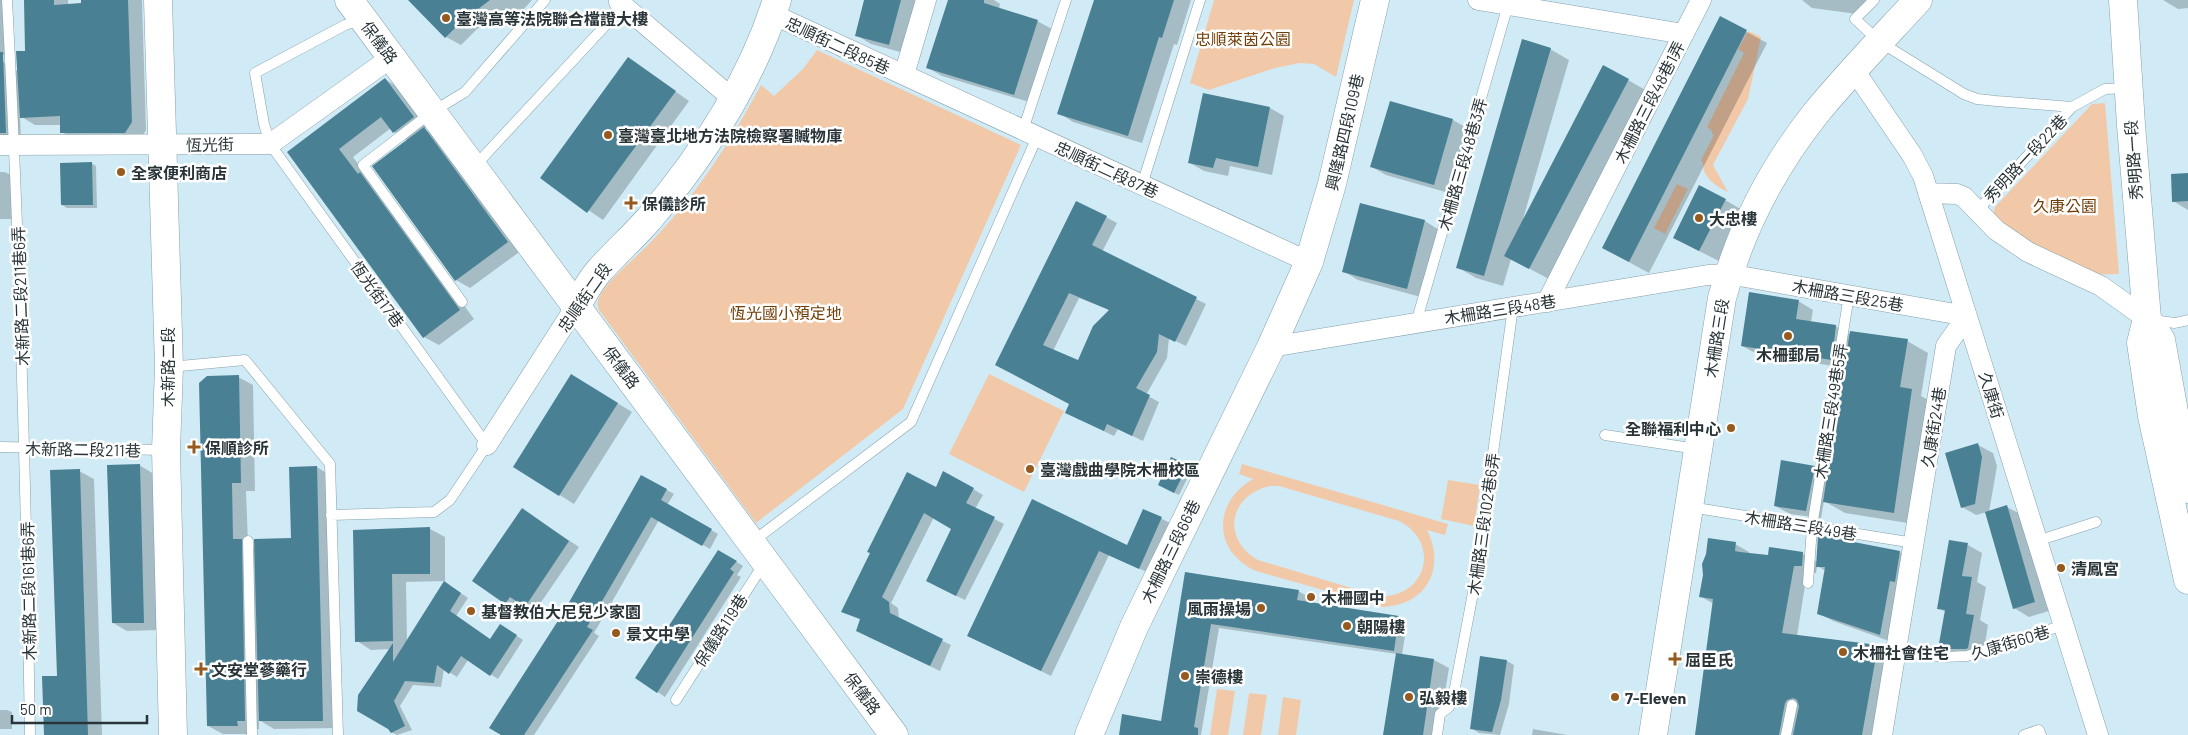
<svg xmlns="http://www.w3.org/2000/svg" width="2188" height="735" font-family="Barlow,'Noto Sans TC',sans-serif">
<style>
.green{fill:#f1c9a9;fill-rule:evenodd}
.shadow{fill:#0003;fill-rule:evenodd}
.building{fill:#4a8093;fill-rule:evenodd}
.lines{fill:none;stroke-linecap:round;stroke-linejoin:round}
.lane-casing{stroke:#86a0aa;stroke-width:11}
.street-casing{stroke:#86a0aa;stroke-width:21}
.secondary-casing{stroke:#86a0aa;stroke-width:29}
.lane{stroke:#fff;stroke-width:10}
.street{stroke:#fff;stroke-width:20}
.secondary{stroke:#fff;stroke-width:28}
.poi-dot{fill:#975a1e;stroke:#fff;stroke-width:2}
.labels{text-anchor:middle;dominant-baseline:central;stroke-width:5;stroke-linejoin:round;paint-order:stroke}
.poi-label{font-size:16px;font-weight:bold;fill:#293438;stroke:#fff;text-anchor:start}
.park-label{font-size:16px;fill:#703e06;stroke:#fff}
.street-label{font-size:16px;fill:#293438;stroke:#fff}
</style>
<rect width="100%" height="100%" fill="#d0ebf6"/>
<path class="green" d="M1214 0H1354L1336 77 1314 64 1300 63 1275 68 1209 90 1190 83Z
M1748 31 1761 37 1748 99 1713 165 1728 192C1719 188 1708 181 1704 171 1703 167 1704 164 1701 160L1714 135 1712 134V131L1707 127 1744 53 1738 49Z
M817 50 1021 145 903 409 756 523 599 310C597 305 597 301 600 296 606 282 635 258 647 246 694 199 729 144 761 85L774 96 803 69Z
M2105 103 2119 274C2113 274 2106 275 2100 274 2075 266 2005 236 1993 215L1995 207 2092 104Z
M1677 184 1688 189 1665 234 1654 228Z
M989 374 1064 411 1024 492 949 454Z
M1242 464 1448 524 1445 535 1427 530C1446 568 1427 605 1383 607L1256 571C1212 551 1213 502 1253 479L1239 474ZM1270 486H1279L1399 521C1442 543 1426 599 1378 596L1258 560C1221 539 1229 495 1270 486Z
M1448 480 1480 485 1474 526 1441 519Z
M1217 689 1235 691 1228 735H1210Z
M1249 693 1267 695 1261 735H1243Z
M1283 697 1301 700 1296 735H1278Z"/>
<path class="shadow" d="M0 0H10L12 55H0Z
M25 0H68V5H83V0H142L146 130 140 140 76 141 62 132 61 125H35L20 116 21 141 0 144V63L3 62 19 72 37 53Z
M410 0H532L513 21 498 13 476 30 461 45 446 37Z
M866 0H918L904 53 871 44 856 35Z
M949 0H994L1000 4 999 9 1037 21 1052 29 1029 102 942 76 928 68Z
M1095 0H1191L1177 45 1174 44 1142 143 1073 122 1059 113Z
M1802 0H1872L1857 14 1812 8Z
M2188 0V8L2178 9 2163 0Z
M1721 18 1767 43 1649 273 1603 248Z
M1550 49 1569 60 1523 219 1628 80 1647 91 1549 279 1511 259 1503 286 1476 278 1457 267Z
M628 58 689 101 603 220 541 178Z
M385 79 399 88 428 126 424 129 438 137 522 250 470 288 456 280 408 141 394 132 391 128 353 157 369 179 374 182 474 319 439 345 424 337 288 152Z
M1204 94 1270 108 1284 116 1272 175 1230 166 1228 176 1204 171 1190 163Z
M1390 102 1453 120 1467 128 1449 193 1386 175 1372 167Z
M91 163 96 166 97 208H67L62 205Z
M0 172H5L20 180 19 219H0Z
M2188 175V210L2173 201Z
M1725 200 1744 211 1719 261 1693 248Z
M1361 204 1425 221 1439 230 1421 297 1358 280 1343 271Z
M1106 217 1117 223 1102 252 1206 304 1186 346 1169 338 1167 358 1146 395 1159 402 1143 441 1118 429 1114 436 1076 418 1070 404 1007 370ZM1079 298 1110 310 1079 361 1053 351Z
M1798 301 1813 310 1811 322 1835 326 1851 335 1907 341 1928 353 1921 396 1932 402 1914 524 1845 513 1824 501 1821 518 1790 514 1775 506 1814 468 1828 476 1846 368 1757 354 1742 346Z
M238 377 253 385 255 491H246L248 544 256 549 292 539 317 467 331 476 337 728 274 729 259 720V729H252V734H223L208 726Z
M586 384 632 412 574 504 514 466Z
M1978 445 1993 453 1997 466 1989 512 2007 507 2022 515 2049 611 2029 617 2014 608 1987 512 1976 515 1962 507Z
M1172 459 1192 469 1179 495 1164 488Z
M139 465 154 474 159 630 127 631 113 623Z
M79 471 94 479 102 735H47L58 677Z
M642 476 674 494 667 505 718 534 710 549 659 520 594 633 599 636 534 735H503L564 614Z
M936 488 973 489 983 495 975 509 1004 524 965 600 936 586 953 529 934 517 891 603 898 608 899 619 951 645 940 671 867 636 861 620 843 611Z
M1033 501 1128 546 1144 510 1172 524 1149 573 1109 555 1051 676 979 641Z
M532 516 579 547 535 611 520 602 516 608 506 602Z
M430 529 445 537V581L406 582 407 643 452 587 468 598 456 616 490 640 507 629 523 640 498 679 468 660 457 677 444 669 441 687 413 685 400 706 412 730 397 735 391 732 390 649 371 650 357 641 354 532Z
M1735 544 1749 552V554L1769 557 1803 554 1818 562 1899 552 1914 560 1895 643 1833 621 1818 613 1826 571 1817 566 1816 573H1807L1797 636 1878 647 1892 655 1881 735H1696L1714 604 1700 596Z
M1968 545 1982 553 1977 582 1986 587 1980 620 1988 625 1983 656 1954 657 1939 649 1946 612 1938 608Z
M719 551 743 566 737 575 741 577 665 697 637 678Z
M1186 573 1298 591 1307 596 1306 603 1399 617 1407 622 1402 655 1434 660 1449 668 1438 735H1384L1397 654 1219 628 1201 735H1120L1162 722Z
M1507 661 1514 665 1509 704 1500 735 1479 733 1471 728Z
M0 710H7L12 712V729H0Z
M1533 729 1567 735H1532Z"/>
<path class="building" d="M24 0H54V5L81 3V0H128L132 122 125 133H60V116L20 118 16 51H25Z
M408 0H490L461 22 445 38Z
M864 0H901L889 45 855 36Z
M948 0H984V3L1038 20 1014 95 926 68Z
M1094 0H1174L1162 38 1159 37 1128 136 1057 114Z
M1720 16 1747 30 1629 262 1602 248Z
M1522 39 1551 48 1484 276 1456 268Z
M0 52H3L6 133H0Z
M628 57 676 91 587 213 540 178Z
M1603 65 1629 79 1529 269 1504 256Z
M385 78 414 117 393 133 381 117 339 149 358 174 360 172 460 310 423 338 287 152Z
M1203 93 1270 107 1258 167 1216 158 1213 168 1188 163Z
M1390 101 1453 119 1434 185 1370 167Z
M424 127 508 242 455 281 372 166Z
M92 162 93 205H61L60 163Z
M2188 173V201L2172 202 2171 174Z
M1699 185 1726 199 1699 251 1673 238Z
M1076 201 1107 216 1092 245 1197 297 1175 342 1159 334 1157 352 1136 388 1150 395 1132 436 1107 424 1104 431 1065 413 1069 404 995 365ZM1069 293 1109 310 1093 326 1078 360 1043 345Z
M1360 203 1425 220 1407 289 1342 272Z
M1749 292 1799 300 1796 319 1836 325 1832 360 1741 346Z
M1850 331 1908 339 1900 387 1912 389 1894 513 1823 502Z
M571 374 618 403 559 496 513 467Z
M239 375 241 483H232L233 539H242L245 721H237L238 726H207L199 383 207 376Z
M1978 443 1982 457 1975 504 1961 508 1945 453Z
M1171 457 1188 465 1174 493 1158 485Z
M1781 460 1815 466 1806 511 1774 506Z
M140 464 144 623H112L107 465Z
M317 466 323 721H259L254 539 291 538 289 467Z
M80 469 88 735H44L42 676H57L50 470Z
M943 471 974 488 966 503 995 517 956 596 926 581 951 529 924 513 882 597 889 602 890 613 943 639 930 666 856 631 860 619 841 612 870 553 867 552 907 472 936 487Z
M641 475 667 489 661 500 712 529 702 546 651 517 587 627 593 630 524 735H501L489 728 563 613Z
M1032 499 1127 545 1143 509 1162 517 1139 569 1099 551 1041 671 967 636Z
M2007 505 2035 602 2013 609 1985 512Z
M522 508 569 541 525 607 510 597 505 604 472 581Z
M430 527V574H392L393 641 355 642 353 530Z
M1818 535 1900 551 1895 582 1890 581 1880 635 1817 614 1825 567H1816Z
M1708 538 1736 542 1735 551 1740 552 1768 555 1769 547 1803 552 1802 566H1794L1782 633 1878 645 1862 735H1793L1799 706 1797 700 1793 698 1787 700 1785 703 1779 735H1695L1713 599 1699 597 1703 575 1702 564 1706 554Z
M1949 540 1968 543 1962 576 1972 577 1966 614 1974 615 1968 648 1966 649H1938L1945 610 1937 609Z
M718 550 737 561 730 569 734 572 657 693 635 678Z
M1185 572 1299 590 1297 600 1399 616 1394 651 1211 624 1194 727 1198 728V735H1119L1122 714 1161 721Z
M444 581 461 593 450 611 490 639 500 624 517 635 490 676 461 656 449 674 437 665 434 683 405 681 394 701 405 726 391 733 388 729 357 711 358 695 393 643V662Z
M1396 653 1434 659 1423 735H1383Z
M1480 656 1507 660 1501 700 1492 732 1470 729Z"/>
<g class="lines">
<defs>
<path id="lane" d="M7 0C20 245 26 490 30 735
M1874 0 1855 19 1880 42 1964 94 1977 99 1996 101 2072 107
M1023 130 1066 0
M474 167 615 15 619 2 617 0
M1142 185 1200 0
M1978 210 2072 107 2105 89 2127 88
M462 302 363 165 432 112 465 92 545 0
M2152 320 2175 323 2188 320
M1416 323 1508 5
M169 367 245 360 330 464 338 735
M1605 435 1697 449
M0 447 165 450
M1690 507 1914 543
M331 515 434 512 450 500 487 445 270 144 264 124 255 73 345 25 362 19
M248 541 252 735
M2037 541 2096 522
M752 542 911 422 1037 137
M1808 583 1812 527 1849 295
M1897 650 1944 657 1967 656 2064 625
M676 700 765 562
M1437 735 1440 714 1449 707 1453 698 1476 577 1513 307
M1786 735 1792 705
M2024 735 2039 730 2041 735"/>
<path id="street" d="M619 0V2L734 100
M1478 0 1684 34
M772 14 1309 262
M1854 70 1912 155 1923 176 2098 735
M904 75 926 0
M0 145 270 144 392 57
M1928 193 1957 194 1964 197 1996 230 2028 252 2101 286 2147 319
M1547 302 1701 0
M1271 347 1708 275 1728 274 1967 316 1946 346 1882 735
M487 445 576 306"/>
<path id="secondary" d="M158 0 169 367 166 450 173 735
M349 0 894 735
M2123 0 2131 125 2147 319 2141 343 2152 416 2188 580
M576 306C583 295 590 281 599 271 615 253 633 237 649 219 704 154 751 82 777 0
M2147 319 2161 340 2188 489
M1089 735 1134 627 1271 347 1309 262 1332 184 1375 0
M1653 735 1722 298C1740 231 1773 167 1816 113 1848 74 1884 37 1918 0"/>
</defs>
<use href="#lane" class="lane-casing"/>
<use href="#street" class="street-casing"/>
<use href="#secondary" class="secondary-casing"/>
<use href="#lane" class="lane"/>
<use href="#street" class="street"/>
<use href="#secondary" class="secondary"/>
</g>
<g class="poi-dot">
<circle cx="446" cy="18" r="5"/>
<circle cx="608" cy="135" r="5"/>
<circle cx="121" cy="172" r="5"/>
<path d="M628.5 195.5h5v5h5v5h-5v5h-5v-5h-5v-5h5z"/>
<circle cx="1699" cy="218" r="5"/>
<circle cx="1788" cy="336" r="5"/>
<circle cx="1731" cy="428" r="5"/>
<path d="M191.5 439.5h5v5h5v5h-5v5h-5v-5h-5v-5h5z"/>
<circle cx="1030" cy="469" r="5"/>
<circle cx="2061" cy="568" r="5"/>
<circle cx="1311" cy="597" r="5"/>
<circle cx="1261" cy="608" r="5"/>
<circle cx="471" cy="611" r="5"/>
<circle cx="1347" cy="626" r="5"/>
<circle cx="616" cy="633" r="5"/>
<circle cx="1843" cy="652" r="5"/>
<path d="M1672.5 651.5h5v5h5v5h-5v5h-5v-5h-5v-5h5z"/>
<path d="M198.5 661.5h5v5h5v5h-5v5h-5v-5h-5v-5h5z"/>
<circle cx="1185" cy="676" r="5"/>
<circle cx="1409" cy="697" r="5"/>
<circle cx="1615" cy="697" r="5"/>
</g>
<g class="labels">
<g class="poi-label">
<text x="456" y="18">臺灣高等法院聯合檔證大樓</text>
<text x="618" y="135">臺灣臺北地方法院檢察署贓物庫</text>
<text x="131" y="172">全家便利商店</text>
<text x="642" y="203">保儀診所</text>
<text x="1709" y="218">大忠樓</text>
<text x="1788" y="354" text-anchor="middle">木柵郵局</text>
<text x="1721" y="428" text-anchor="end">全聯福利中心</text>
<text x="205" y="447">保順診所</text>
<text x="1040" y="469">臺灣戲曲學院木柵校區</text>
<text x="2071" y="568">清鳳宮</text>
<text x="1321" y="597">木柵國中</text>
<text x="1251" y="608" text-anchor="end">風雨操場</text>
<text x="481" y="611">基督教伯大尼兒少家園</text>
<text x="1357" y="626">朝陽樓</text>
<text x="626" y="633">景文中學</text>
<text x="1853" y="652">木柵社會住宅</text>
<text x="1685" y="659">屈臣氏</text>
<text x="211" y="669">文安堂蔘藥行</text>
<text x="1195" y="676">崇德樓</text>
<text x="1419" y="697">弘毅樓</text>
<text x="1625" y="697">7-Eleven</text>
</g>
<g class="park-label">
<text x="1243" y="38">忠順萊茵公園</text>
<text x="2065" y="205">久康公園</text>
<text x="786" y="312">恆光國小預定地</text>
</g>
<g class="street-label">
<text transform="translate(380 42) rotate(53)">保儀路</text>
<text transform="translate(838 45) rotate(25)">忠順街二段85巷</text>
<text transform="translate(1649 102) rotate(-63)">木柵路三段48巷1弄</text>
<text transform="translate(1344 132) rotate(-77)">興隆路四段109巷</text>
<text transform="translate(210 144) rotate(-1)">恆光街</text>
<text transform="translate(2025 158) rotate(-47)">秀明路一段22巷</text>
<text transform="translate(2133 160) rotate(-94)">秀明路一段</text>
<text transform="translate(1462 164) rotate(-74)">木柵路三段48巷3弄</text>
<text transform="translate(1107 169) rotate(25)">忠順街二段87巷</text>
<text transform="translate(378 294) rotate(54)">恆光街17巷</text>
<text transform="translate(1848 295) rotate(10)">木柵路三段25巷</text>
<text transform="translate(20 296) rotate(-92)">木新路二段211巷6弄</text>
<text transform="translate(584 297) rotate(-55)">忠順街二段</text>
<text transform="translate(1500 309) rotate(-9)">木柵路三段48巷</text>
<text transform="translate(1716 338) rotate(-81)">木柵路三段</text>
<text transform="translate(167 367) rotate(-90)">木新路二段</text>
<text transform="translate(622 367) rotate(53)">保儀路</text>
<text transform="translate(1992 395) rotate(73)">久康街</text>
<text transform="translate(1830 411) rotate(-81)">木柵路三段49巷5弄</text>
<text transform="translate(1933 427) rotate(-81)">久康街24巷</text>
<text transform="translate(83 449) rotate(1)">木新路二段211巷</text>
<text transform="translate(1483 524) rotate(-82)">木柵路三段102巷6弄</text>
<text transform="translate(1801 525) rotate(9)">木柵路三段49巷</text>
<text transform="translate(1170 551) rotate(-64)">木柵路三段66巷</text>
<text transform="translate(28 591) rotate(-91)">木新路二段161巷6弄</text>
<text transform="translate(720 630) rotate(-57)">保儀路119巷</text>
<text transform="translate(2010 642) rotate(-17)">久康街60巷</text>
<text transform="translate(863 693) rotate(53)">保儀路</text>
</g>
</g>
<path d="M12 715v8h135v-8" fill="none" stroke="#293438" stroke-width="2.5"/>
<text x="20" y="715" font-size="15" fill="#293438" stroke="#ffffff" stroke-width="4" paint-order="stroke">50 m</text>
</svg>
